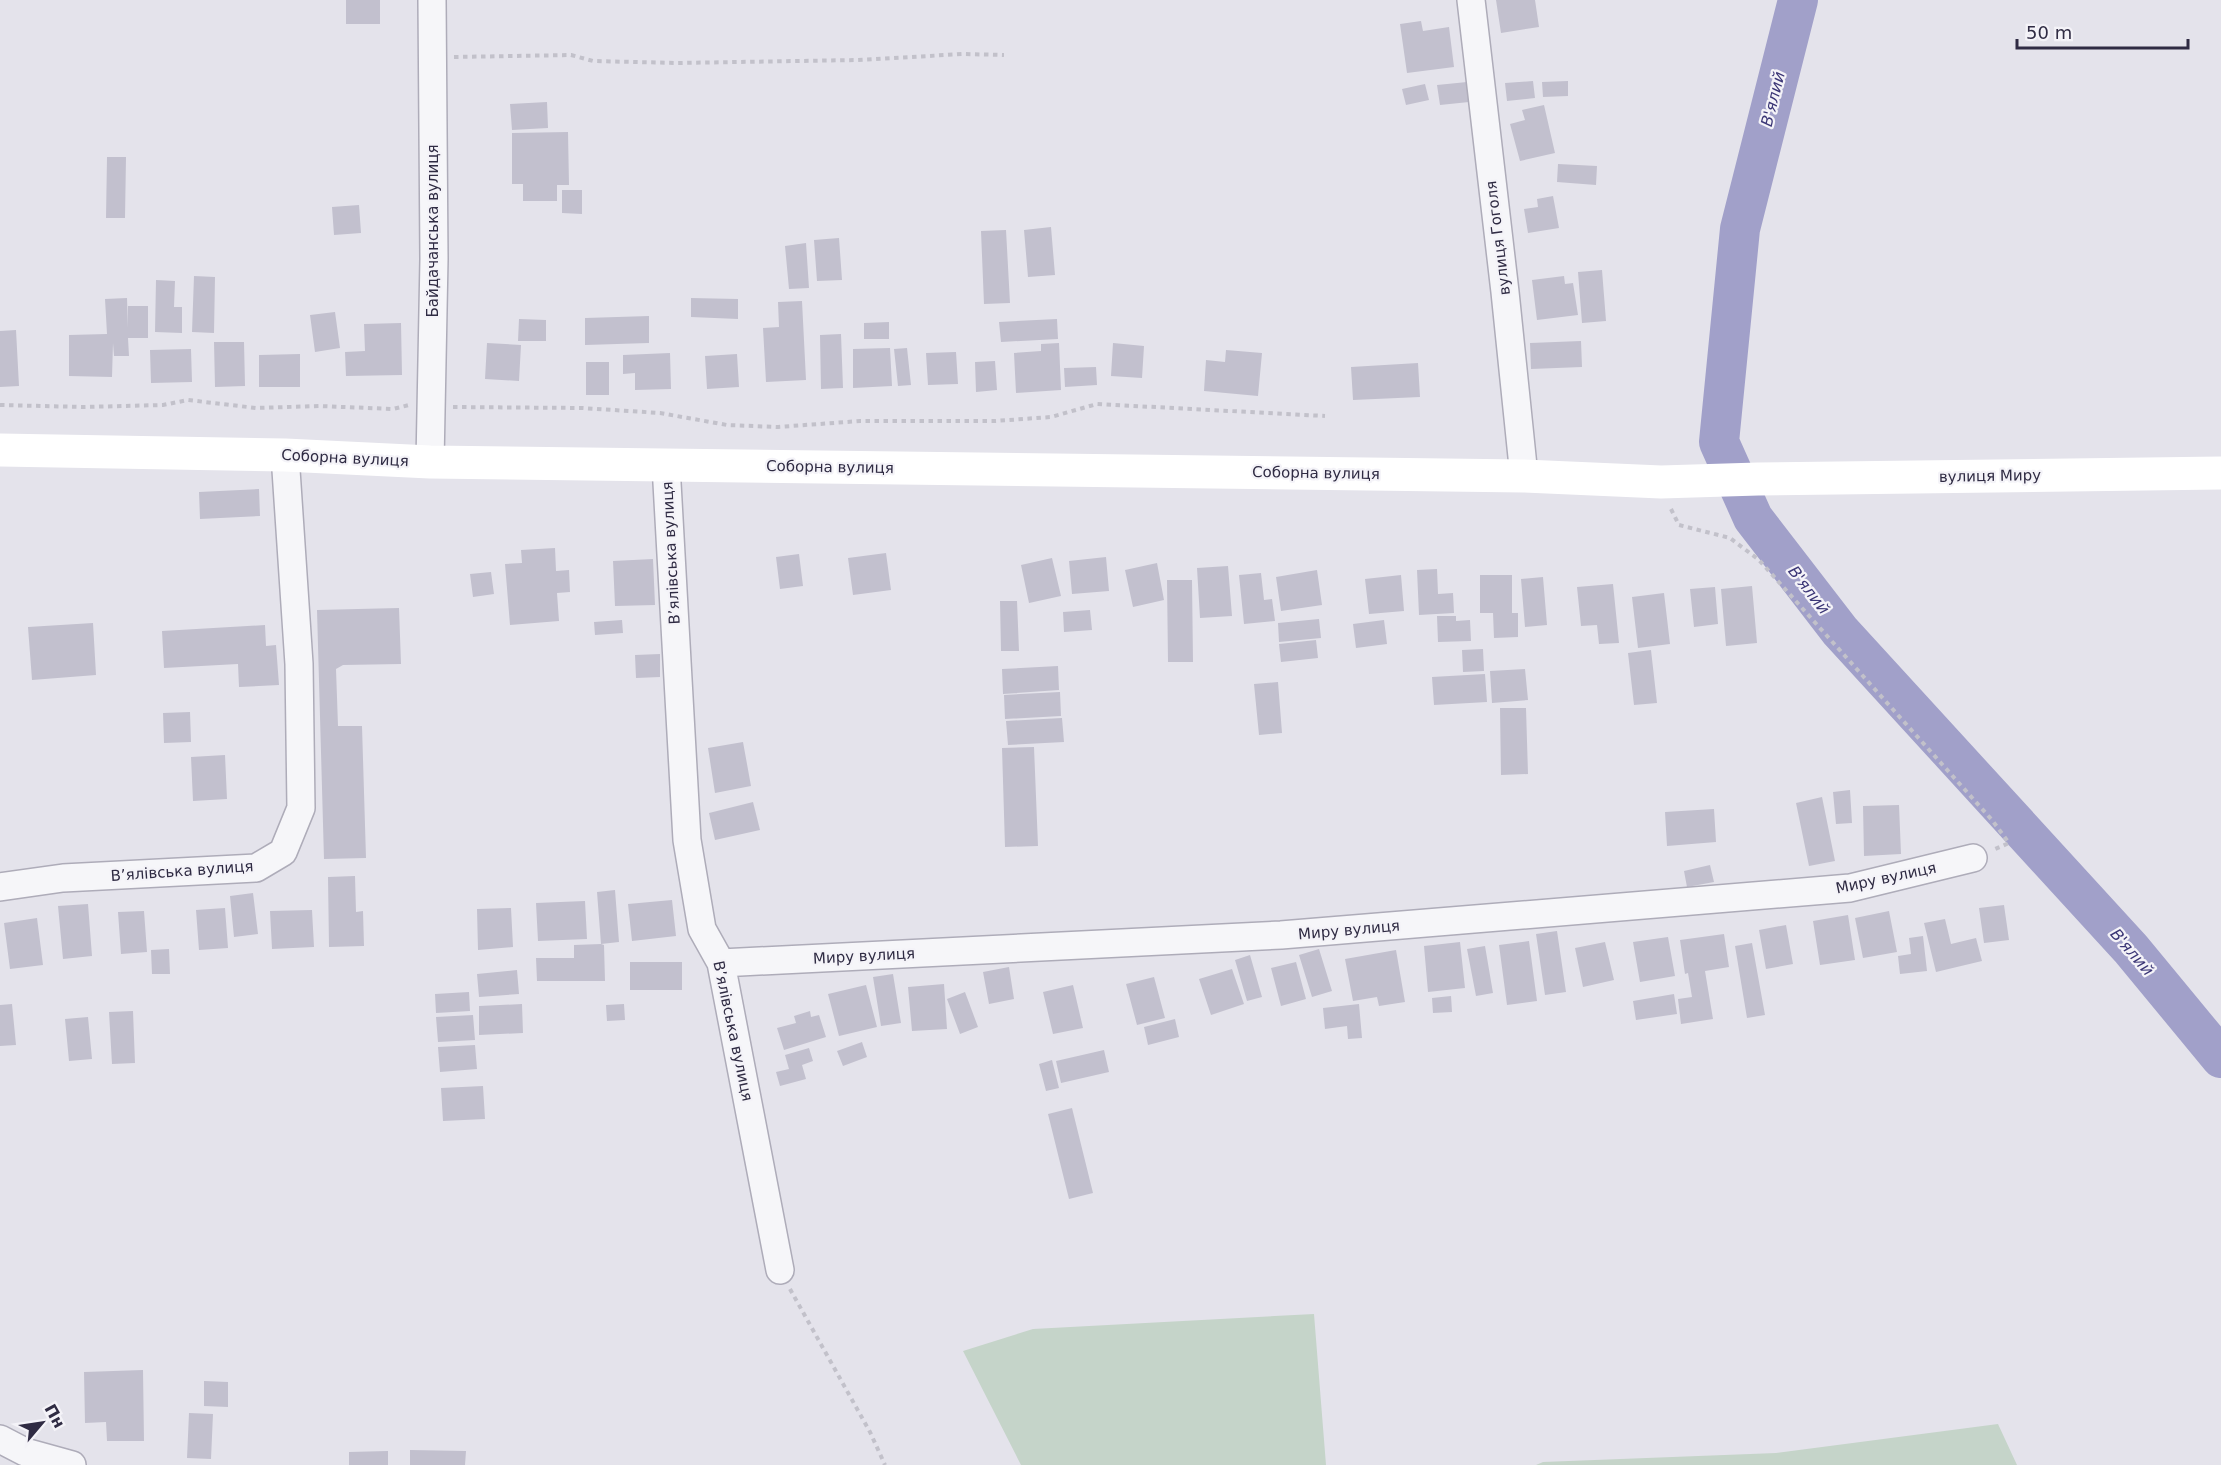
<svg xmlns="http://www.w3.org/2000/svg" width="2221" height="1465" font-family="'DejaVu Sans',sans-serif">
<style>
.green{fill:#c5d4c9}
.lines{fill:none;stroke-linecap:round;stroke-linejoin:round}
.river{stroke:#a1a0c9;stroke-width:40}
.building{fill:#c2c0ce}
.street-casing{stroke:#aeacb9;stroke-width:30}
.path{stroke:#c2c1ca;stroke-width:4;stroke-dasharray:4.5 4.5;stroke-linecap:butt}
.street{stroke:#f6f6f9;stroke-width:27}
.secondary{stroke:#fff;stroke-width:33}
.labels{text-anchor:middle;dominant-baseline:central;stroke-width:4.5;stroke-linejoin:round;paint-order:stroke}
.street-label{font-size:15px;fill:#2f2b43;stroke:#f4f3f8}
.water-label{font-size:16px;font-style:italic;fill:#3b3676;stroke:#f4f3f8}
</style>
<rect width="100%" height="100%" fill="#e4e3eb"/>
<path class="green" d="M1314 1314 1326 1465H1021L963 1351 1033 1329Z
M1998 1424 2017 1465H1536L1543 1462 1776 1453Z"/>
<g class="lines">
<path class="river" d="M1798 0 1740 229 1719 442 1753 518 1840 631 2131 949 2221 1058"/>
</g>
<path class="building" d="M346 0H380V24H346Z
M1496 0H1535L1539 27 1501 33Z
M1421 21 1423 31 1449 27 1454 67 1407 73 1400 24Z
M1533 81 1535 98 1507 101 1505 83Z
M1568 81V96L1543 97 1542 82Z
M1467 82 1469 102 1440 105 1437 85Z
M1425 84 1429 100 1406 105 1402 89Z
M547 102 548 128 512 130 510 104Z
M1544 105 1555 153 1520 161 1510 124 1525 120 1522 110Z
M568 132 569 185H557V201H523V184H512V133Z
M107 157H126L125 218H106Z
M1558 164 1597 166 1596 185 1557 182Z
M562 190H582V214L562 213Z
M1553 196 1559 228 1528 233 1524 209 1538 207 1537 199Z
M359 205 361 233 334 235 332 207Z
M1051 227 1055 275 1028 277 1024 230Z
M1006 230 1010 303 984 304 981 231Z
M839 238 842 280 817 281 814 240Z
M806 243 809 288 789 289 785 246Z
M1602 270 1606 321 1582 323 1578 272Z
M194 276 215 277 214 333 192 332Z
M1564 276 1565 284 1573 283 1578 315 1537 320 1532 280Z
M156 280 175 281 174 307H182V333L155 332Z
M127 298 128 328V306H148V338H128L129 356H114L113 343 112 377 69 376V335L107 334 105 299Z
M691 298 738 299V319L691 317Z
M802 301 806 380 766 382 763 328 779 327 778 302Z
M335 312 340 348 315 352 310 315Z
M649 316V343L585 345V318Z
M519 319 546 320V341H518Z
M1057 319 1058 339 1001 342 999 322Z
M889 322V339H864V323Z
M401 323 402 375 346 376 345 352 365 351 364 324Z
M16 330 19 386 0 387V331Z
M841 334 843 388 821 389 820 335Z
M1581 341 1582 367 1531 369 1530 343Z
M214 342H244L245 386 215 387Z
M487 343 521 345 519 381 485 379Z
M1059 343 1061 390 1016 393 1014 353 1041 351V344Z
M1113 343 1144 346 1142 378 1111 376Z
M890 348 892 386 853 388V349Z
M907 348 911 385 898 386 894 349Z
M191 349 192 382 151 383 150 350Z
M1226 350 1262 353 1258 396 1204 391 1206 360 1225 362Z
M956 352 958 384 928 385 926 353Z
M670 353 671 389 635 390V373L623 374V355Z
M300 354V387H259V355Z
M737 354 739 387 707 389 705 356Z
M995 361 997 390 976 392 975 362Z
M586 362H609V395H586Z
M1418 363 1420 397 1353 400 1351 367Z
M1096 367 1097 385 1065 387 1064 368Z
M259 489 260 516 200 519 199 492Z
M555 548 556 571 569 570 570 592 557 593 559 621 510 625 505 564 522 563 521 550Z
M886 553 891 590 853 595 848 558Z
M799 554 803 586 780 589 776 557Z
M1106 557 1109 591 1072 594 1069 561Z
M1052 558 1061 596 1029 603 1021 565Z
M653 559 655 605 615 606 613 561Z
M1157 563 1164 600 1133 607 1125 570Z
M1228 566 1232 616 1200 618 1197 568Z
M1437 569 1438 594 1453 593 1454 613 1419 615 1417 570Z
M1317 570 1322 605 1281 611 1276 577Z
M491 572 494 594 473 597 470 574Z
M1261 573 1264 600 1272 599 1275 621 1244 624 1239 575Z
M1401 575 1404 611 1369 614 1365 579Z
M1480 575H1512V613H1518V637L1494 638 1493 613H1480Z
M1543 577 1547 625 1525 627 1521 579Z
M1167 580H1192L1193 662H1168Z
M1613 584 1619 643 1599 644 1597 625 1581 626 1577 587Z
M1752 586 1757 643 1726 646 1721 589Z
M1715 587 1718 624 1694 627 1690 589Z
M1664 593 1670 644 1638 648 1632 597Z
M1000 601H1017L1019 651H1001Z
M399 608 401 664 343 665 336 669 338 726H362L366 858 324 859 317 610Z
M1090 610 1092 630 1064 632 1063 612Z
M1437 616H1456V621L1470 620 1471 641 1438 642Z
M1319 619 1321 638 1279 642 1278 623Z
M622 620 623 633 595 635 594 622Z
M1384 620 1387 644 1356 648 1353 624Z
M93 623 96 675 32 680 28 627Z
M265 625 266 646 276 645 279 685 239 687 238 664 164 668 162 631Z
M1316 640 1318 658 1281 662 1279 644Z
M1483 649 1484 671 1463 672 1462 650Z
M1651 650 1657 703 1634 705 1628 653Z
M660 654V677L636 678 635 655Z
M1058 666 1059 690 1003 694 1002 669Z
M1525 669 1528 700 1492 703 1490 671Z
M1485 674 1487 702 1434 705 1432 677Z
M1278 682 1282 733 1259 735 1254 684Z
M1060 692 1061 716 1005 719 1004 695Z
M1500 708H1526L1528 774 1501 775Z
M190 712 191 742 164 743 163 713Z
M1062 718 1064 742 1008 745 1006 721Z
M743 742 751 786 715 793 708 748Z
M1034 747 1038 846 1005 847 1002 748Z
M225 755 227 799 193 801 191 757Z
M1850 790 1852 823 1836 824 1833 792Z
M1822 797 1835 861 1809 866 1796 803Z
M753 802 760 830 715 840 709 813Z
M1899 805 1901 854 1864 856 1863 806Z
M1714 809 1716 842 1667 846 1665 812Z
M1710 865 1714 882 1687 887 1684 871Z
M355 876 356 912 363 911 364 946 329 947 328 877Z
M615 890 619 942 601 944 597 892Z
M253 893 258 934 234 937 230 896Z
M672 900 676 936 632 941 628 904Z
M585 901 587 939 538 941 536 903Z
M88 904 92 956 63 959 58 906Z
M2004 905 2009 940 1984 943 1979 908Z
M225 908 228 948 199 950 196 910Z
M511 908 513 947 478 950 477 909Z
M312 910 314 947 272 949 270 911Z
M144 911 147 952 121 954 118 912Z
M1889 911 1897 952 1863 958 1855 918Z
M1848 915 1855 960 1820 965 1813 921Z
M37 918 43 965 10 969 4 923Z
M1945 919 1951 944 1976 938 1982 961 1936 972 1924 923Z
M1786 925 1793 964 1766 969 1759 930Z
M1557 931 1566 992 1545 995 1536 934Z
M1724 934 1729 967 1705 971 1713 1019 1681 1024 1678 999 1692 997 1688 973 1685 974 1680 940Z
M1923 936 1927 971 1900 974 1898 956 1911 954 1909 938Z
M1668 937 1675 976 1640 982 1633 942Z
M1529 941 1537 1001 1507 1005 1499 945Z
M1460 942 1465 988 1428 992 1424 946Z
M1605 942 1614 980 1583 987 1575 948Z
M1752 943 1765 1015 1747 1018 1735 946Z
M601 944 604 945 605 981H537L536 958H574V945Z
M1485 946 1493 993 1476 996 1467 949Z
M169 949 170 974H152L151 950Z
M1319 949 1332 991 1312 997 1299 955Z
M1396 950 1405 1002 1379 1006 1377 997 1353 1001 1345 959Z
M1250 955 1262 997 1247 1001 1235 960Z
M630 962H682V990H630Z
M1296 962 1306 999 1281 1006 1271 968Z
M1009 967 1014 999 989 1004 983 972Z
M1232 969 1244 1004 1211 1015 1199 979Z
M517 970 519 994 479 997 477 974Z
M893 974 901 1023 881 1026 873 977Z
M1154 977 1165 1018 1137 1025 1126 984Z
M944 984 947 1029 912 1031 908 987Z
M866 985 877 1027 839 1036 828 994Z
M1073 985 1083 1028 1053 1034 1043 992Z
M469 992 470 1011 436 1013 435 994Z
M965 992 978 1027 960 1034 947 999Z
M1674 994 1677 1014 1636 1020 1633 1001Z
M1451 996 1452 1012 1433 1013 1432 998Z
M12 1004 16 1045 0 1046V1005Z
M522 1004 523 1033 479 1035V1006Z
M624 1004 625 1020 607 1021 606 1005Z
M1359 1004 1362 1038 1348 1039 1347 1026 1325 1029 1323 1008Z
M133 1011 135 1063 112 1064 109 1012Z
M810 1011 811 1017 819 1015 826 1037 784 1050 777 1028 796 1023 794 1016Z
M473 1015 475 1040 438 1042 436 1017Z
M88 1017 92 1059 69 1061 65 1019Z
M1175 1019 1179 1037 1148 1045 1144 1027Z
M862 1042 867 1057 843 1066 837 1051Z
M475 1045 477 1069 440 1072 438 1047Z
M809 1048 813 1061 802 1065 806 1079 780 1086 776 1072 789 1069 785 1055Z
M1104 1050 1109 1072 1061 1083 1056 1061Z
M1052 1060 1059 1088 1046 1091 1039 1064Z
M483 1086 485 1119 443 1121 441 1088Z
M1072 1108 1093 1193 1069 1199 1048 1114Z
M143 1370 144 1441H107L106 1422 85 1423 84 1372Z
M204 1381 228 1382V1407L204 1406Z
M189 1413 213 1414 211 1459 187 1458Z
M410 1450 466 1451 465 1465H410Z
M388 1451V1465H349V1452Z"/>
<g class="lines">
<defs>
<path id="street" d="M1471 0 1505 292 1524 476
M430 462 434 259 432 0
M666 465 687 840 702 929 721 963 780 1270
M0 887 63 878 256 868 283 852 301 808 299 664 285 455
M721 963 1281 935 1850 888 1973 858
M0 1439 25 1452 72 1465"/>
</defs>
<use href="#street" class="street-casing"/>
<path class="path" d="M454 57 571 55 593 61 678 63 858 60 963 54 1004 55
M0 405 84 407 163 405 188 400 256 408 319 406 393 409 409 405
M453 407 582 408 660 413 727 425 778 427 860 421H995L1051 417 1097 404 1325 416
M1671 509 1679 525 1730 538 1759 560 1992 820 2009 843 1993 850
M790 1289 870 1432 885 1465"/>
<use href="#street" class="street"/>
<path class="secondary" d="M0 450 285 455 430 462 1524 476 1661 482 1758 479 2221 473"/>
</g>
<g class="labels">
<g class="street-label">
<text transform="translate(433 231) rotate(-90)">Байдачанська вулиця</text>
<text transform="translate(1498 238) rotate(-97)">вулиця Гоголя</text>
<text transform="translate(345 458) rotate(3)">Соборна вулиця</text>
<text transform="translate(830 467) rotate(1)">Соборна вулиця</text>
<text transform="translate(1316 473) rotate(1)">Соборна вулиця</text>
<text transform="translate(1990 476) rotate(-1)">вулиця Миру</text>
<text transform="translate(671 553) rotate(-93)">В’ялівська вулиця</text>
<text transform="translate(182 871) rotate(-4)">В’ялівська вулиця</text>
<text transform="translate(1886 878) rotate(-12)">Миру вулиця</text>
<text transform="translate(1349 930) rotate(-5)">Миру вулиця</text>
<text transform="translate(864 956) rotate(-3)">Миру вулиця</text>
<text transform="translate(733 1031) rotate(78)">В’ялівська вулиця</text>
</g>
<g class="water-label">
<text transform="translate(1773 99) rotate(-76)">В'ялий</text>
<text transform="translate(1809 590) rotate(52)">В'ялий</text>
<text transform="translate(2132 952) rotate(49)">В'ялий</text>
</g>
</g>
<g transform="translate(42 1423) rotate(61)" stroke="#f4f3f8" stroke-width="4.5" paint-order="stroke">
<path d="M0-4.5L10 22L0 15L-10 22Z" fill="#2f2b43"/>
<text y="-9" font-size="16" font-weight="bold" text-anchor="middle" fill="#2f2b43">Пн</text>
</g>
<path d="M2017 39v9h171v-9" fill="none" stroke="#2f2b43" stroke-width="3"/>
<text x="2026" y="39" font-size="18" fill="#2f2b43" stroke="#f4f3f8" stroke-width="4.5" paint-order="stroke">50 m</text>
</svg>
